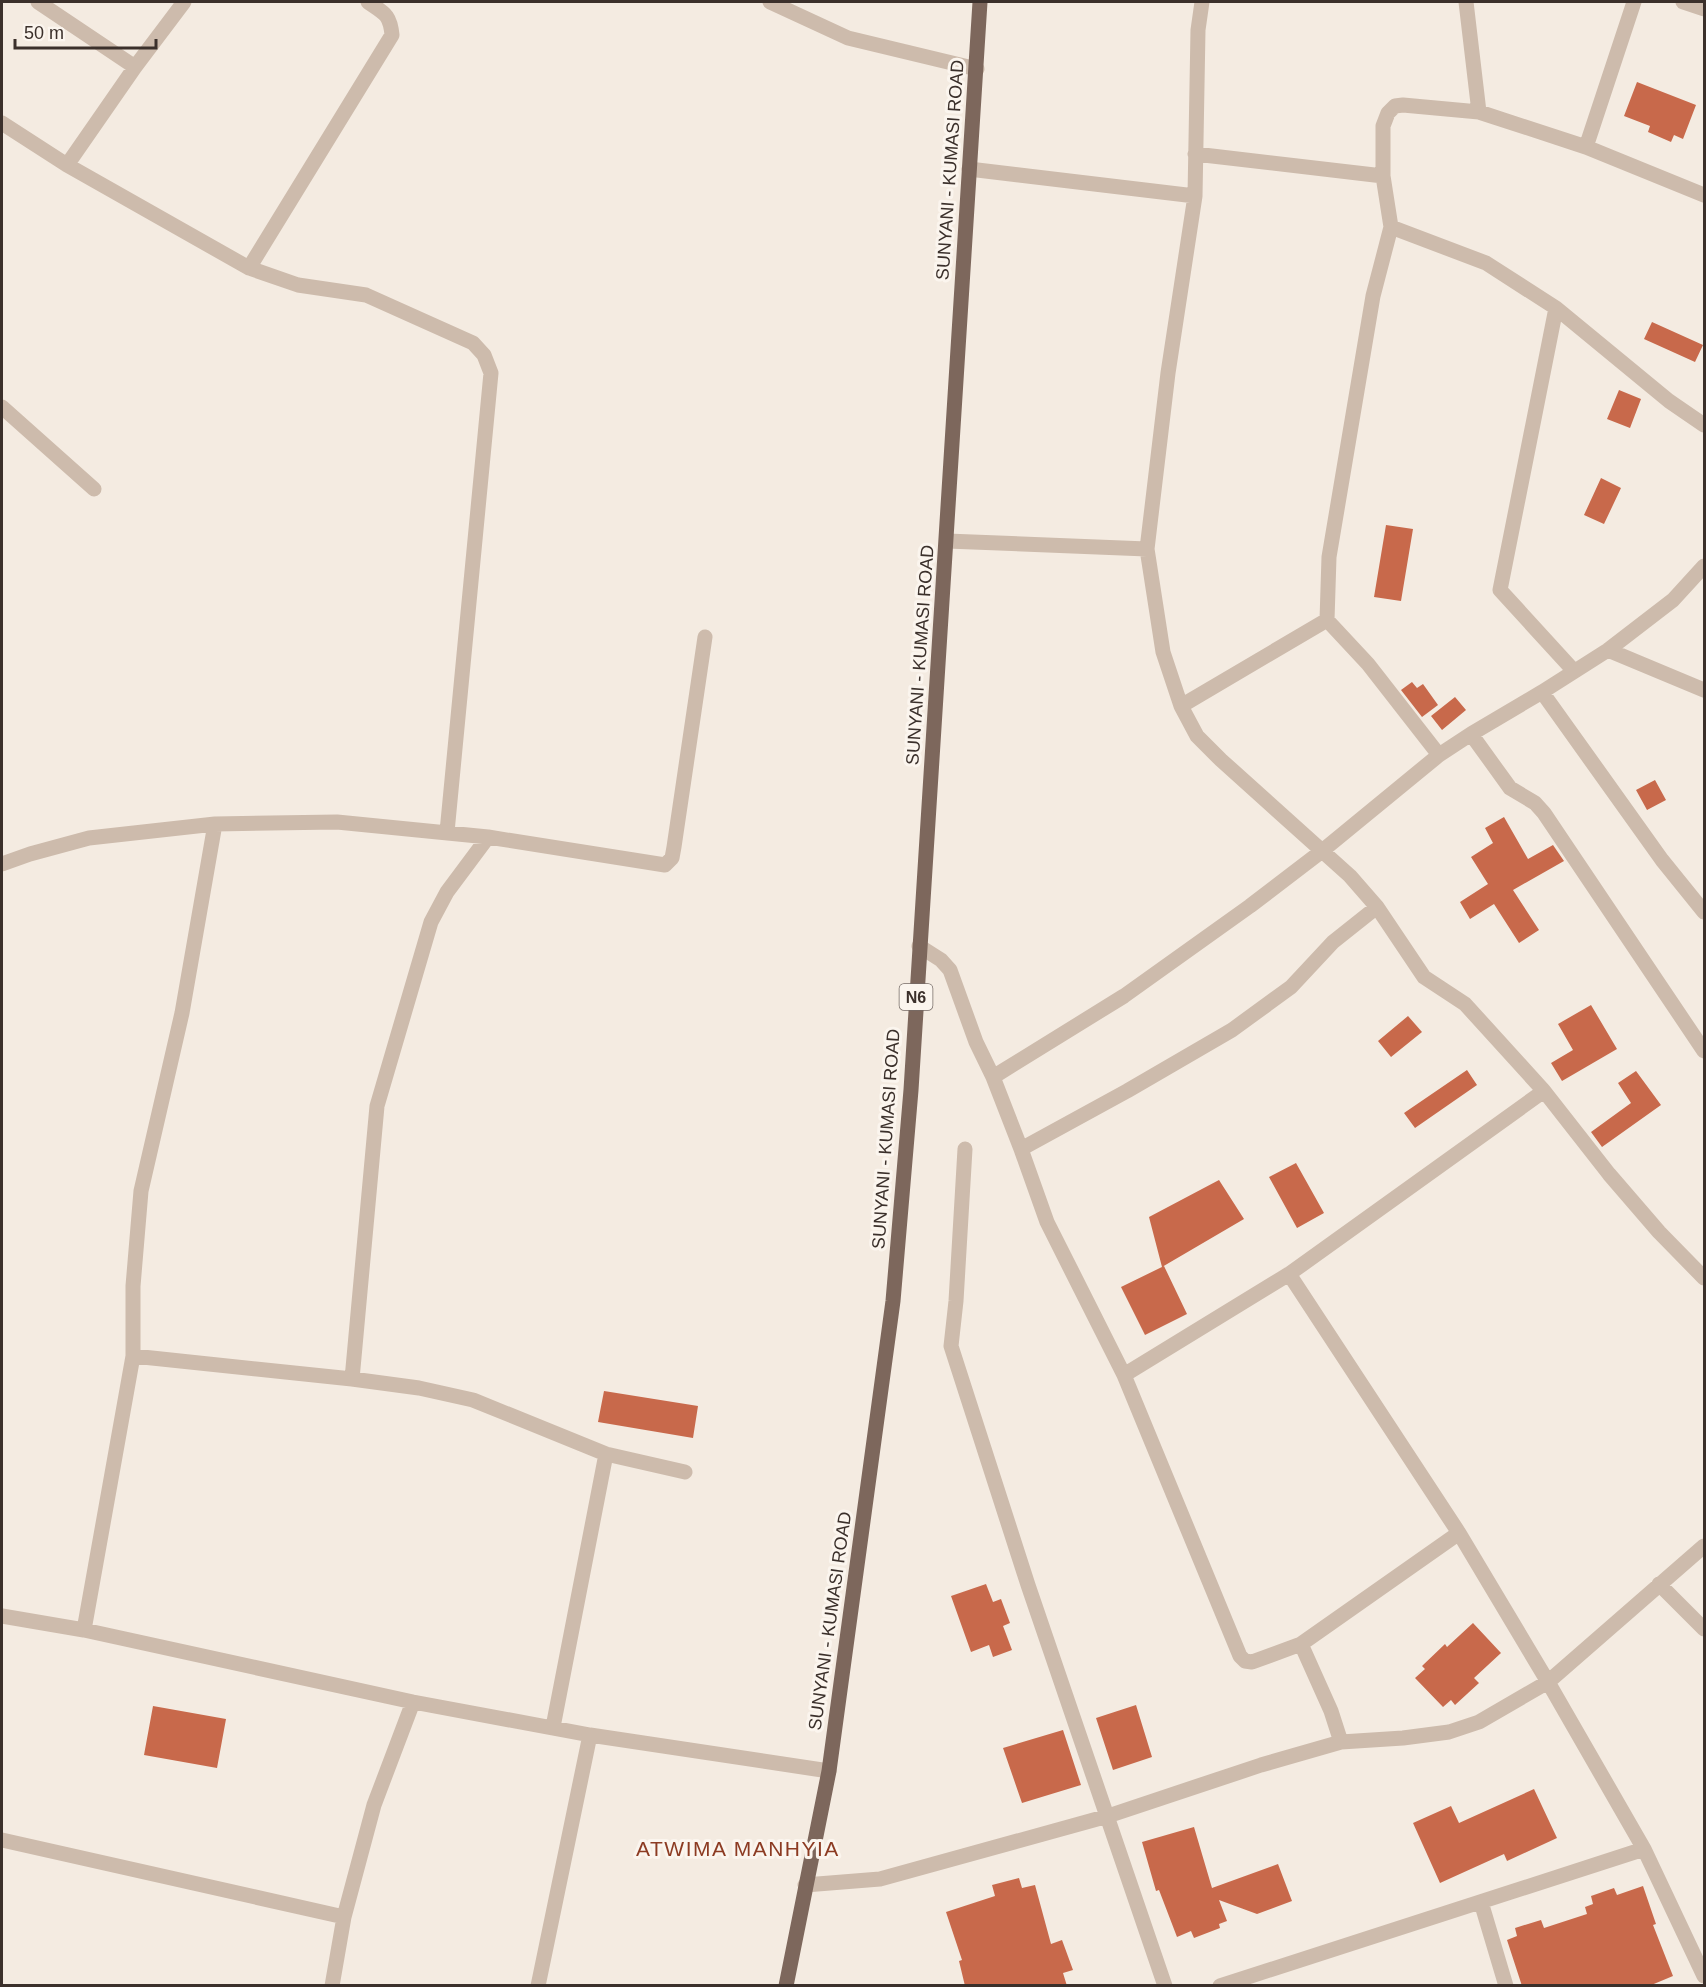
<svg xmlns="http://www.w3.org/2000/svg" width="1706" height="1987" font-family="Arial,sans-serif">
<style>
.building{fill:#c8694b}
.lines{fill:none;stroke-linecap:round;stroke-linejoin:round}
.minor{stroke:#cdbbac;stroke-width:15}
.major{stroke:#7d675c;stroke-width:15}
.labels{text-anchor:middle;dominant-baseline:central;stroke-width:6;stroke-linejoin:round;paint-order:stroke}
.shield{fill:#fbf5ee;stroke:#756b66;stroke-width:1.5}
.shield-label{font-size:16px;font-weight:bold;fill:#3b302b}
.street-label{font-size:18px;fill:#3b302b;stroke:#fbf5ee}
.quarter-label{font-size:21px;letter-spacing:1.5px;fill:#8c3b22;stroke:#fbf5ee}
</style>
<rect width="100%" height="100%" fill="#f4ebe1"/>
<path class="building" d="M1637 82 1696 105 1683 139 1674 135 1671 142 1648 132 1650 126 1624 116Z
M1652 322 1703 345 1695 362 1644 339Z
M1619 390 1641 399 1630 428 1607 419Z
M1601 478 1621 488 1604 524 1584 515Z
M1386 525 1413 529 1401 601 1374 597Z
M1412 682 1417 688 1423 684 1438 705 1422 717 1401 690Z
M1455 697 1466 710 1442 730 1431 716Z
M1655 780 1666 800 1647 810 1636 790Z
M1504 817 1528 859 1553 845 1564 861 1513 890 1539 930 1519 943 1494 904 1470 919 1460 902 1488 884 1471 857 1493 843 1485 828Z
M1591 1005 1617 1049 1562 1081 1551 1063 1573 1050 1558 1024Z
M1408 1016 1422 1032 1391 1057 1378 1041Z
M1467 1070 1477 1085 1415 1128 1404 1113Z
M1636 1071 1661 1105 1602 1147 1591 1132 1631 1103 1618 1083Z
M1296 1163 1324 1213 1297 1228 1269 1177Z
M1219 1180 1244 1219 1162 1267 1149 1217Z
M1164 1266 1187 1314 1145 1335 1121 1287Z
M604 1391 698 1406 693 1438 598 1422Z
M986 1584 993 1602 1001 1599 1010 1623 1003 1626 1012 1650 993 1657 989 1645 971 1652 951 1596Z
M1473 1623 1501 1653 1474 1678 1479 1683 1455 1705 1451 1700 1443 1707 1415 1678 1425 1669 1422 1666 1445 1644 1447 1647Z
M1136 1705 1152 1757 1113 1770 1096 1718Z
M153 1706 226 1719 217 1768 144 1755Z
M1063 1730 1081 1785 1022 1803 1003 1748Z
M1534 1789 1557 1838 1507 1861 1504 1854 1440 1883 1413 1823 1451 1806 1459 1823Z
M1194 1827 1212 1888 1278 1864 1292 1901 1257 1914 1219 1900 1227 1921 1219 1924 1220 1928 1194 1938 1191 1931 1177 1937 1159 1890 1156 1891 1142 1842Z
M1019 1878 1022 1888 1035 1885 1051 1944 1062 1940 1073 1970 1063 1973 1067 1986H965L959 1961 962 1960 946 1912 995 1896 992 1885Z
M1643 1886 1656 1924 1653 1925 1673 1976 1649 1986H1522L1507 1940 1517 1936 1515 1928 1541 1920 1544 1928 1587 1914 1585 1907 1593 1904 1591 1896 1614 1888 1617 1895Z"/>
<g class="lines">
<path class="minor" d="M38 2 135 67
M770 2 848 38 977 69
M1202 2 1198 30 1195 196 1168 373 1147 549 1163 652 1181 706 1197 736 1221 760 1350 876 1377 907 1424 977 1465 1004 1544 1091 1609 1174 1659 1232 1704 1278
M1466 2 1479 112
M1683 2 1704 9
M2 123 67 165 249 268 298 285 366 295 473 343 484 355 491 373 447 832
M1586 147 1634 2
M1195 154 1383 176
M67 165 135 67 184 2
M969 169 1195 196
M1391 227 1486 263 1556 308 1669 401 1704 425
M249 268 392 35C390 14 384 13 368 2
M1556 308 1500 590 1574 671
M2 407 94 489
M947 541 1147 549
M1608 650 1704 690
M1542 692 1662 860 1704 912
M1181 706 1327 620
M1471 734 1510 788 1535 803 1544 813 1704 1051
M1439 755 1368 664 1327 620 1329 557 1373 296 1391 227 1383 176V126L1388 113 1395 106 1403 105 1479 112 1586 147 1704 195
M2 864 30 854 89 838 215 824 337 822 488 837 665 865 672 858 674 847 705 637
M919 946 941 960 950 970 976 1042 993 1077 1021 1149 1047 1222 1124 1375 1240 1656 1245 1661 1252 1662 1301 1644 1459 1533
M993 1077 1124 996 1250 906 1322 851 1439 755 1471 734 1542 692 1608 650 1673 600 1704 566
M965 1149 956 1301 951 1346 1028 1585 1165 1986
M1021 1149 1127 1091 1232 1030 1291 987 1333 942 1377 907
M1289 1274 1459 1533 1548 1682 1644 1849 1704 1976
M133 1356 352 1379 419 1388 473 1400 606 1454 685 1472
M1124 1375 1289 1274 1544 1091
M352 1379 377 1106 431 922 447 892 488 837
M1659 1584 1704 1629
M2 1616 84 1630 413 1702 590 1735 829 1771
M84 1630 133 1356V1286L141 1191 182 1013 215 824
M1301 1644 1331 1711 1341 1742
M553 1727 606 1454
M2 1840 344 1917
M805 1885 880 1879 1108 1816 1261 1765 1341 1742 1403 1738 1449 1732 1479 1722 1548 1682 1704 1546
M1481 1902 1506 1986
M332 1986 344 1917 374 1805 413 1702
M538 1986 590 1735
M1220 1986 1644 1849"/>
<path class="major" d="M786 1986 829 1771 893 1301 911 1090 980 2"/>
</g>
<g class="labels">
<rect class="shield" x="899.5" y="984" width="33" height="26" rx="4.5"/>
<g class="shield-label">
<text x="916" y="997">N6</text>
</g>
<g class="street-label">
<text transform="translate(950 170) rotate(-86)">SUNYANI - KUMASI ROAD</text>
<text transform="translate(920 655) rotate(-86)">SUNYANI - KUMASI ROAD</text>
<text transform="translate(886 1139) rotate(-86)">SUNYANI - KUMASI ROAD</text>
<text transform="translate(830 1621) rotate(-82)">SUNYANI - KUMASI ROAD</text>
</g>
<g class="quarter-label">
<text x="738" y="1848">ATWIMA MANHYIA</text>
</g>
</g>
<rect width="1706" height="1987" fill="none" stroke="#3b302b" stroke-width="6"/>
<path d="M15 39v9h141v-9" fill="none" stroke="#3b302b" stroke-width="3"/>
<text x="24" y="39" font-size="18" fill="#3b302b" stroke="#fbf5ee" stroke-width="4.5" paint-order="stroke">50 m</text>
</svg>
